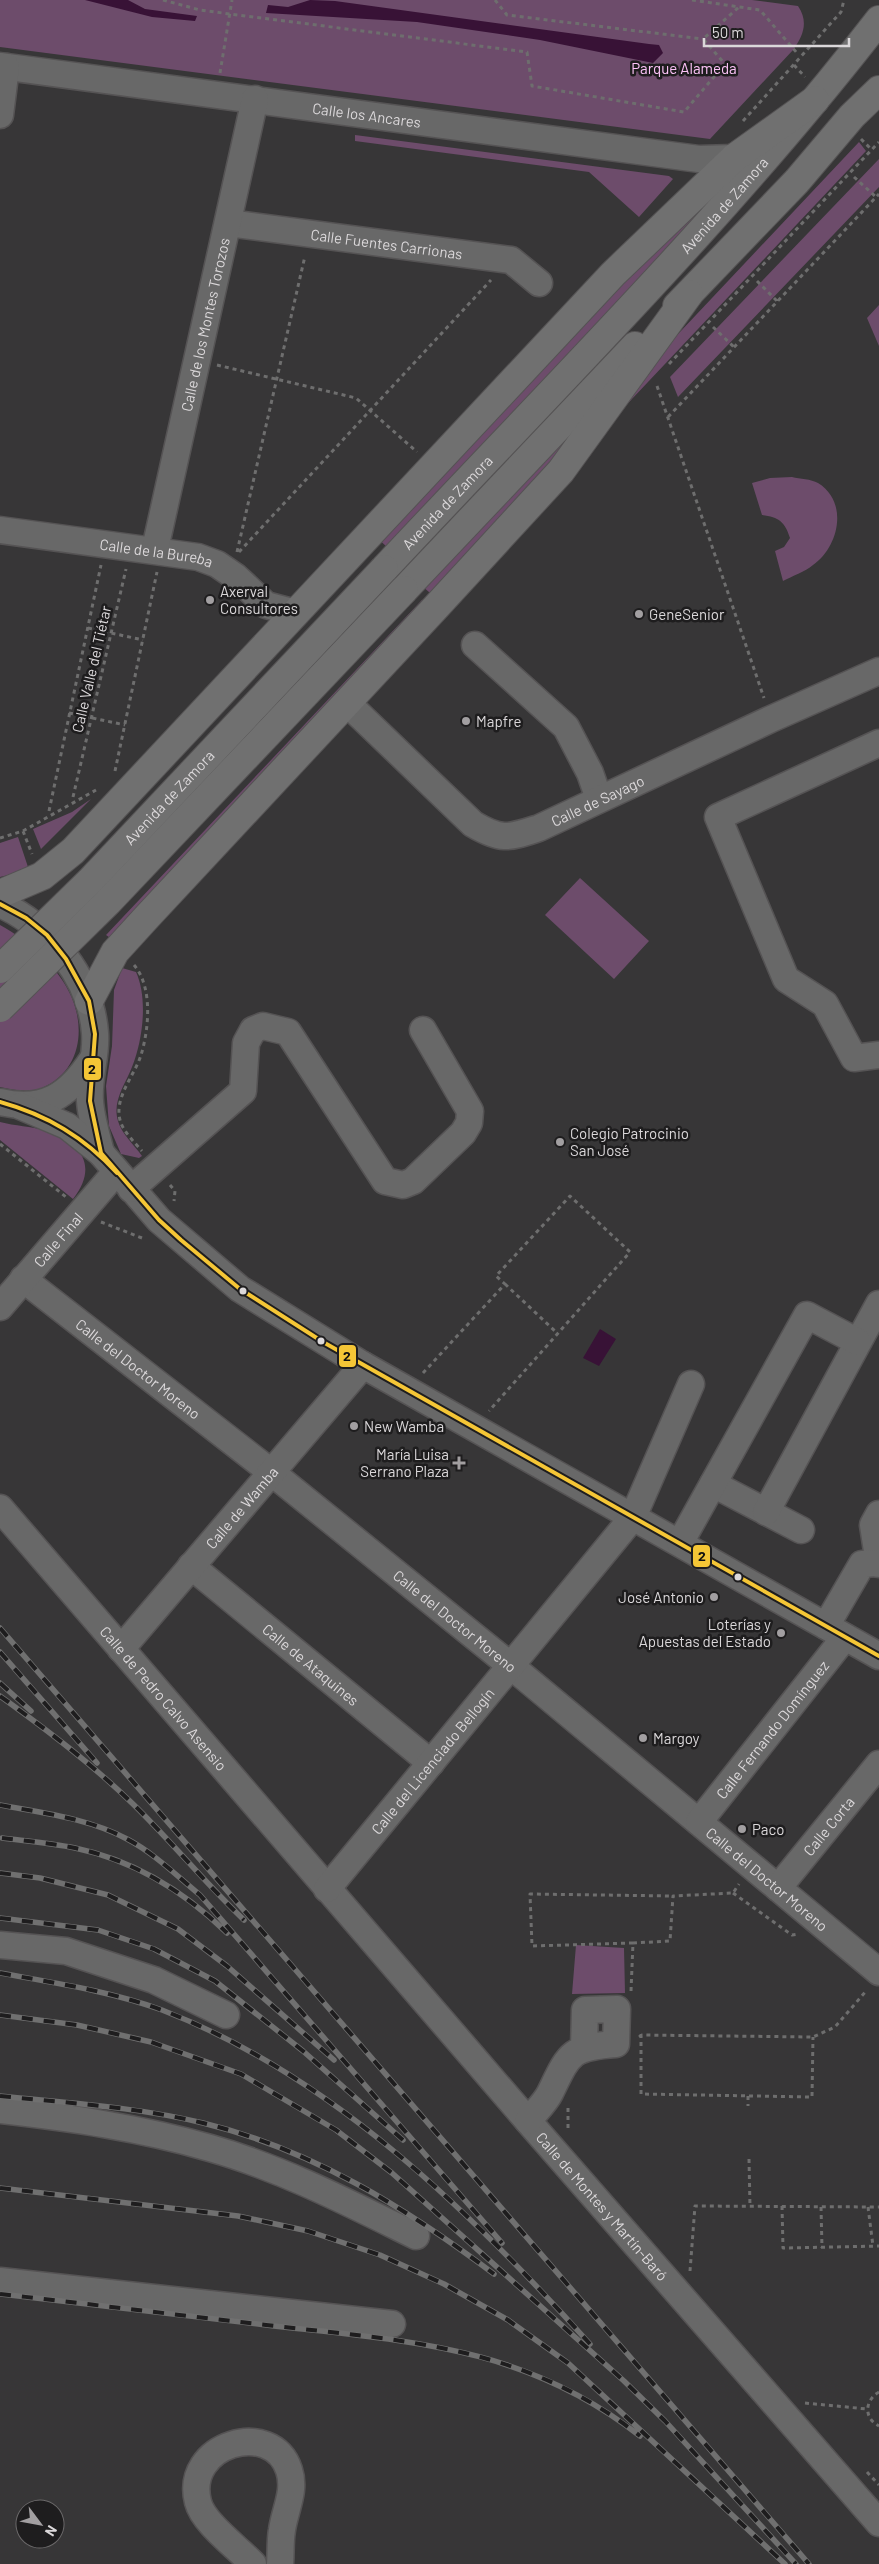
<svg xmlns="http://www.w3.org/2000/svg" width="879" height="2564" font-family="Barlow,sans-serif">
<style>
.green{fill:#6d4c6b}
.water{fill:#381236}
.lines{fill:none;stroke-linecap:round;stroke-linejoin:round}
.minor-casing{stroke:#555354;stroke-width:29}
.highway-casing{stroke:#555354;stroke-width:30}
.path{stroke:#6e6e6e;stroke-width:3;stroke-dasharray:4 4;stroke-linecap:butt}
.minor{stroke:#686868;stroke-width:26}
.highway{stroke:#707070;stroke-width:28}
.rail-casing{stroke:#707070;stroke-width:5.5}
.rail{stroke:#1e1d1e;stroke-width:4;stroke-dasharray:11;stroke-linecap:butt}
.highway-bridge-casing{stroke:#555354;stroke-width:30;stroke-linecap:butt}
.highway-bridge{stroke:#707070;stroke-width:28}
.bus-1-casing{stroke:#1e1d1e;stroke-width:8}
.bus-1{stroke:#f5c636;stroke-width:4}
.poi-dot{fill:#a29fa1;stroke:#1e1d1e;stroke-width:2}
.bus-dot{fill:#dbd8da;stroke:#1e1d1e;stroke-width:2}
.labels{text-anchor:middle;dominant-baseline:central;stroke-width:5;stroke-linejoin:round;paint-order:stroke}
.park-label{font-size:15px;fill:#fdc3f8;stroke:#1e1d1e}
.street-label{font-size:15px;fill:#dbd8da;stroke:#1e1d1e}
.poi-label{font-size:15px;fill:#dbd8da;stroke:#1e1d1e;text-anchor:start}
.line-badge{stroke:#1e1d1e;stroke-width:2}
.pale-badge-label{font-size:14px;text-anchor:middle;font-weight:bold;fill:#111}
</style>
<rect width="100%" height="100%" fill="#373637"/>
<path class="green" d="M0 0H752L798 6C809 22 803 36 793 50L710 139 0 47Z
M355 135 669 176 673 179 639 217 589 172 355 141Z
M859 142 866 151 598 435 663 350Z
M752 159 387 547 376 537 639 262Z
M879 159V187L678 397 670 377Z
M879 305V346L867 318Z
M626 371 548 474 435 597 423 587Z
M792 477C800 479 811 479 818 483 849 502 839 547 813 565 805 572 792 576 783 581L775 551 784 547 790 538C785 522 779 517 762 515L752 483 770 478Z
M422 600 428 606 116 942 106 935Z
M91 799 41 849 33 829 72 812Z
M18 837 29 870 0 877V843Z
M580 878 649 941 614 979 545 915Z
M0 925C28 940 59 967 72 998 86 1032 79 1072 42 1088 29 1093 12 1090 0 1087Z
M122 968 136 972C148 998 143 1040 132 1067 125 1085 112 1101 118 1121 121 1133 135 1146 142 1156L139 1158 121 1154 109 1126 106 1086 112 1046 114 990Z
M0 1122C15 1126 31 1126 46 1131 81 1142 99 1166 73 1199L0 1140Z
M576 1945 624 1948 625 1993 572 1994Z"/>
<path class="water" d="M85 0H128L145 9 197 16 195 21 152 17Z
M310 0 335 1 649 44 659 45 663 53 653 63 540 40 417 22 266 13 268 5 288 7Z
M600 1329 616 1339 599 1366 583 1358Z"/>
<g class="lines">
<defs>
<g id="minor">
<path id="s1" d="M0 66 699 159 734 158"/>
<path d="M0 115 6 67"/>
<path id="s2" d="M228 223 511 260 539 283"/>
<path id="s3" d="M0 530 198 557 217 564 236 577 266 605 296 613"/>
<path id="s4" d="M155 549 255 99"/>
<path d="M475 645 566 727 590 773 599 799"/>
<path id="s5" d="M347 703 473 824C502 841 508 838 539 828L771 719 879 671"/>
<path d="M879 743 718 817 786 979 825 1004 854 1058 879 1055"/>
<path d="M0 904C49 926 91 978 95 1033 97 1055 88 1078 90 1101 91 1118 97 1136 101 1153"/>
<path d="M0 1102C44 1112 68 1096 92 1060"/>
<path d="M20 1106 67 1126 101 1153 159 1220 240 1289 363 1365 879 1656"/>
<path d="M131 1189 243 1091 246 1043 253 1030 263 1026 288 1032 385 1181 403 1185 413 1181 463 1133 469 1123 470 1111 423 1030"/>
<path id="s6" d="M23 1279 271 1472 511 1666 879 1972"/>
<path id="s7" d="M0 1307 116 1172"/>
<path d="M713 1484 801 1530"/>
<path id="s8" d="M0 1508 528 2121 879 2523"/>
<path d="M766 1512 879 1304"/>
<path d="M879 1514 873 1525 879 1564"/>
<path d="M680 1543 807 1315 858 1342"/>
<path id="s9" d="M191 1566 431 1763"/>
<path d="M826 1626 862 1564 878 1563"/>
<path id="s10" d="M121 1649 363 1365"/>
<path id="s11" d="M699 1822 845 1637"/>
<path id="s12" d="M778 1888 879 1764"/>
<path id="s13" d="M327 1889 633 1517 691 1384"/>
<path d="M0 1945 66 1951 154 1980 226 2015"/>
<path d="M0 2110C71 2118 141 2128 210 2148 281 2168 349 2203 416 2236"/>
<path d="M528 2121C535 2112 545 2103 550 2093 569 2054 570 2047 616 2044L617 2009 585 2010 584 2048"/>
<path d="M0 2281 392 2324"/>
<path d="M253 2564C238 2548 203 2523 198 2502 183 2444 272 2418 289 2470 296 2491 285 2509 282 2530 280 2541 281 2553 280 2564"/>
</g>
<g id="highway">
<path d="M677 306 797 181 852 116 879 90"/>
<path id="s14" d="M384 569C551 390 729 214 879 20"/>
<path d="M404 590 635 346"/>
<path d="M0 894 42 876 73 851 613 274 734 158 815 100"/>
<path d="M89 1001 115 952 146 918 436 607 561 471 689 294"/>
</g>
</defs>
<use href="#minor" class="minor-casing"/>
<use href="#highway" class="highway-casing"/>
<path class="path" d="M163 0 200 10 230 14 527 52 532 86 684 112 725 64 703 39 739 7
M495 0 507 15 703 39
M692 0 760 10 797 53
M794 65 805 77
M220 73 232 0
M743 121 841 12 844 0
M861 139 871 149
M854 177 876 197
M757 281 777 301
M713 327 734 347
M669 364 879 142
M217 365 356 398 417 452
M657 386 764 698
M668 417 879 194
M237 552 305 256
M239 552 491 280
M88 628 143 640
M69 713 125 725
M115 771 157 572
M73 797 126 569
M49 811 101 565
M23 831 32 854
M0 838 23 831 96 790
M134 965C153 987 149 1029 141 1055 135 1075 114 1097 120 1120 122 1130 135 1143 142 1151
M0 1144 66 1197
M170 1185 175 1191 174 1201
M101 1222 142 1238 144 1235
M505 1284 557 1333
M423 1373 505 1284 496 1276 570 1196 630 1252 489 1411
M733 1893 792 1935 798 1934
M633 1943 532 1946 530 1894 673 1896
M631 1991 633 1943 670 1941 673 1896 733 1893 739 1884
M641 2034V2094L812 2097 813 2037
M639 2037 642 2035 813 2037 835 2027 867 1990
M748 2096V2106
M568 2108V2132
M749 2159 750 2207
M782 2206 783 2248 879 2246
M821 2207 822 2248
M868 2207 873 2246
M690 2271 695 2206 879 2207
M879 2392C865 2400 863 2418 879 2426
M805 2403 867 2409
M867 2472 879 2485"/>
<use href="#minor" class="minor"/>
<use href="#highway" class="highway"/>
<defs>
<path id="rail" d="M0 1628 809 2564
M0 1652 97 1763
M0 1683 31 1711
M0 1696C47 1730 92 1764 133 1804 172 1842 205 1883 244 1920
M0 1805C42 1813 88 1818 127 1839 154 1853 177 1876 200 1895L502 2243
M2 1838C26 1841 51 1843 75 1848 133 1860 185 1892 227 1933
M0 1873 40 1878 108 1895 178 1929 227 1966 334 2060
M0 1918 98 1930 154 1949 215 1981 303 2051 403 2140
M0 1973C55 1983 110 1991 162 2010 331 2075 470 2211 590 2344
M0 2015 77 2025 151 2042 241 2074 336 2130 392 2173 624 2381 665 2421 796 2564
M0 2096C68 2103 137 2107 203 2123 311 2149 406 2208 494 2274
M0 2188 238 2216 308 2231 380 2255 444 2284 508 2320 568 2363 785 2564
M0 2294C89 2304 178 2315 266 2325 406 2341 524 2345 640 2436"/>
</defs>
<use href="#rail" class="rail-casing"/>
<use href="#rail" class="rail"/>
<defs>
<g id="highway-bridge">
<path id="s15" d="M0 969 90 881 384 569"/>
<path d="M0 1008 108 902 404 590"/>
</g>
</defs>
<use href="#highway-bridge" class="highway-bridge-casing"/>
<use href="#highway-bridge" class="highway-bridge"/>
<defs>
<path id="bus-1" d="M0 904 26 918 47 935 66 959 89 1001 95 1034 90 1101 101 1153 159 1220 181 1240 240 1289 323 1342 879 1656
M0 1102C47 1115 84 1137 117 1173"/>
</defs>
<use href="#bus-1" class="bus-1-casing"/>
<use href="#bus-1" class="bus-1"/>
</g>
<g class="poi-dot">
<circle cx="210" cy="600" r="5"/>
<circle cx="639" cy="614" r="5"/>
<circle cx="466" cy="721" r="5"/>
<circle cx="560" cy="1142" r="5"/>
<circle cx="354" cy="1426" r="5"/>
<path d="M456.5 1455.5h5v5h5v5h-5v5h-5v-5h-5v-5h5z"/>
<circle cx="714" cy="1597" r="5"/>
<circle cx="781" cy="1633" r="5"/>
<circle cx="643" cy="1738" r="5"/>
<circle cx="742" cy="1829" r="5"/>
</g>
<g class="bus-dot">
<circle cx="243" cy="1291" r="4.5"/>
<circle cx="321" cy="1341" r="4.5"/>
<circle cx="738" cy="1577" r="4.5"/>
</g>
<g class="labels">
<g class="park-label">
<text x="684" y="68">Parque Alameda</text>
</g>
<g class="street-label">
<text stroke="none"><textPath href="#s1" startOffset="370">Calle los Ancares</textPath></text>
<text stroke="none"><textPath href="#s14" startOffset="498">Avenida de Zamora</textPath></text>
<text stroke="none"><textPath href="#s2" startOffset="160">Calle Fuentes Carrionas</textPath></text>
<text stroke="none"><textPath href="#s4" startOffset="230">Calle de los Montes Torozos</textPath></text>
<text stroke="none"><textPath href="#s14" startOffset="92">Avenida de Zamora</textPath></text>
<text stroke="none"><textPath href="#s3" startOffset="158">Calle de la Bureba</textPath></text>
<text transform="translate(91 669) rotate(-77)">Calle Valle del Tiétar</text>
<text stroke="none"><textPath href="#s15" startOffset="241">Avenida de Zamora</textPath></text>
<text stroke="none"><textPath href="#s5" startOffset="309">Calle de Sayago</textPath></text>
<text stroke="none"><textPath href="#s7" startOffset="89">Calle Final</textPath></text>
<text stroke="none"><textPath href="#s6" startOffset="146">Calle del Doctor Moreno</textPath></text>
<text stroke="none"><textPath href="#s10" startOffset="186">Calle de Wamba</textPath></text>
<text stroke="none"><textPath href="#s6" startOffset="551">Calle del Doctor Moreno</textPath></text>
<text stroke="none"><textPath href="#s9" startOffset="155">Calle de Ataquines</textPath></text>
<text stroke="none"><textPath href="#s8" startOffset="251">Calle de Pedro Calvo Asensio</textPath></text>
<text stroke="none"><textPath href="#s11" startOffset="118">Calle Fernando Domínguez</textPath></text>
<text stroke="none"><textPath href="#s13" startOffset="166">Calle del Licenciado Bellogín</textPath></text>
<text stroke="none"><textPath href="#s12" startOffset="80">Calle Corta</textPath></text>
<text stroke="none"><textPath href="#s6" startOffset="956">Calle del Doctor Moreno</textPath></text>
<text stroke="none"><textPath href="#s8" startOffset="922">Calle de Montes y Martín-Baró</textPath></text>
</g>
<g class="poi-label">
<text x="220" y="591">Axerval<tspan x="220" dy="17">Consultores</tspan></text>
<text x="649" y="614">GeneSenior</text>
<text x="476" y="721">Mapfre</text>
<text x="570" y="1133">Colegio Patrocinio<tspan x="570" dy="17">San José</tspan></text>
<text x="364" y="1426">New Wamba</text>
<text x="449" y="1454" text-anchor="end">María Luisa<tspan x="449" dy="17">Serrano Plaza</tspan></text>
<text x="704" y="1597" text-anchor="end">José Antonio</text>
<text x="771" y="1624" text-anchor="end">Loterías y<tspan x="771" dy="17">Apuestas del Estado</tspan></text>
<text x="653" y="1738">Margoy</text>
<text x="752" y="1829">Paco</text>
</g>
</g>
<g class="line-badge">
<rect x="83" y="1057" width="19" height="24" rx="5" fill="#f5c636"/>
<rect x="338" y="1344" width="19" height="24" rx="5" fill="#f5c636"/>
<rect x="692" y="1544" width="19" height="24" rx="5" fill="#f5c636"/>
</g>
<g class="pale-badge-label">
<text x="92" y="1074">2</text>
<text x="347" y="1361">2</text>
<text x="702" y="1561">2</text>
</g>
<g transform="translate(40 2524) rotate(122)"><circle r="24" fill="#1e1d1e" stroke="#6a6869"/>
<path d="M0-4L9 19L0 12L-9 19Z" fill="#a29fa1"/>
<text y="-8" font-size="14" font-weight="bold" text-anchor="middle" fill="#dbd8da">N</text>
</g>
<path d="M704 38v8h145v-8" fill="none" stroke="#dbd8da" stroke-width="2.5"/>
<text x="712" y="38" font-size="15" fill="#dbd8da" stroke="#1e1d1e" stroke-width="4" paint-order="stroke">50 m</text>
</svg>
